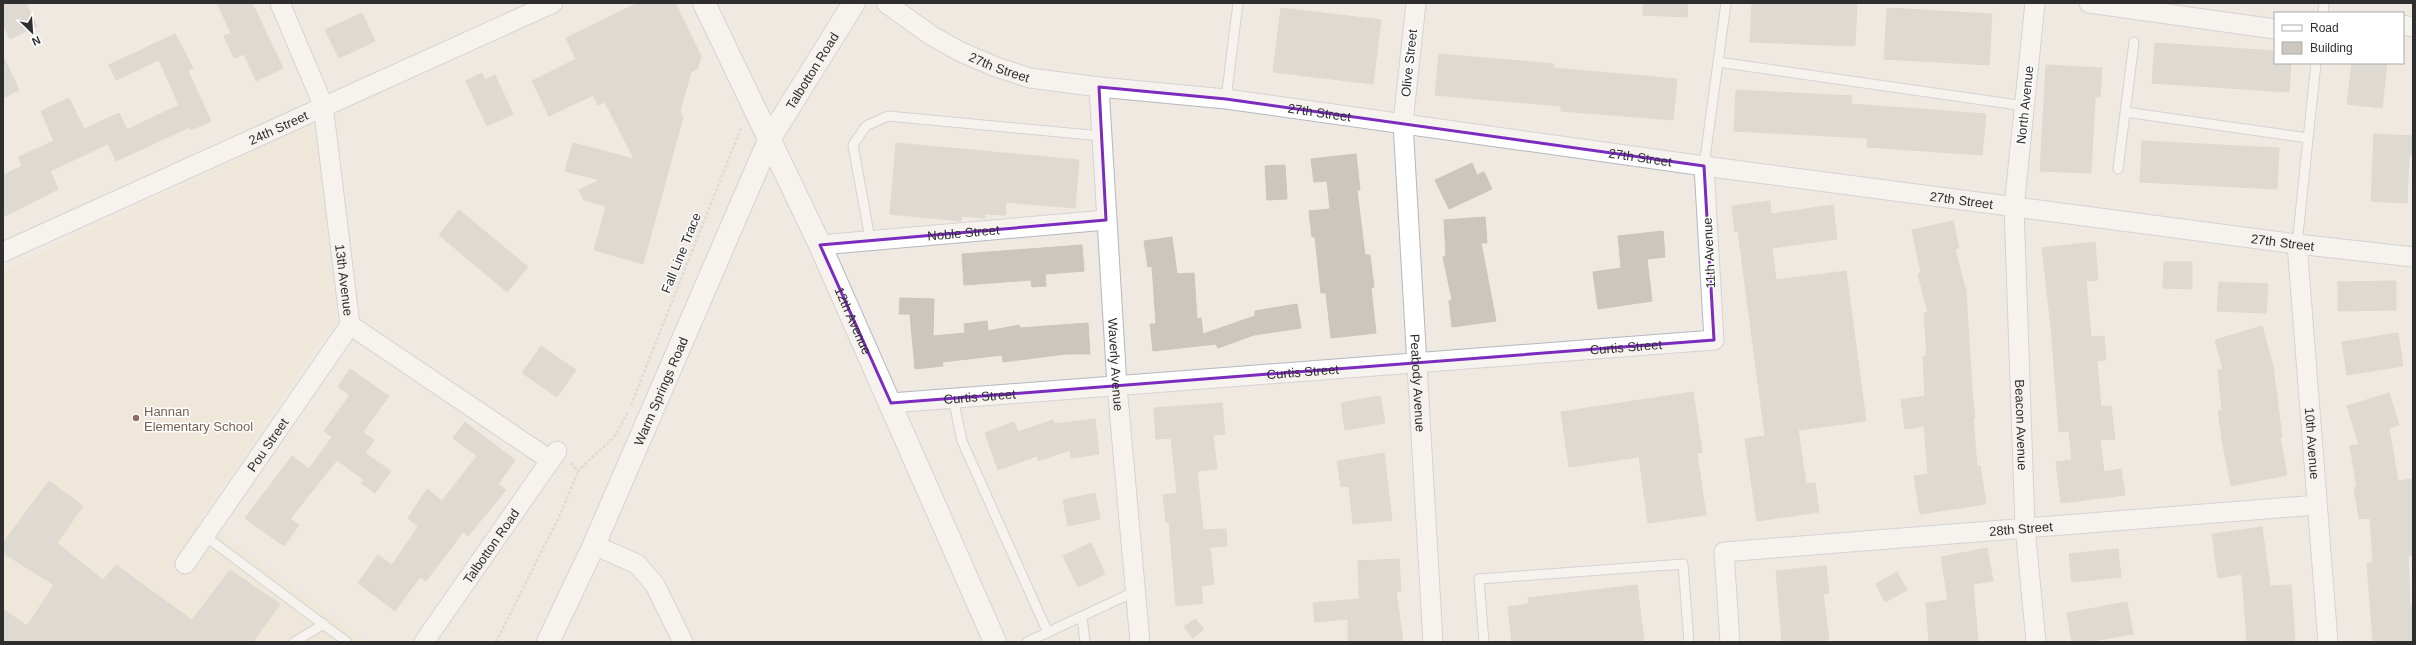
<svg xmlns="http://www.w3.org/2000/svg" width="2416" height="645" font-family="Helvetica,sans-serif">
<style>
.education{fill:#f0e6d1}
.building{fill:#cbc7bf;stroke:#cbc5ba}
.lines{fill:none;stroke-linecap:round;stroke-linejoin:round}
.lane-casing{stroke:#b4b7c1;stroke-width:11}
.street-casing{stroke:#b4b7c1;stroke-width:21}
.secondary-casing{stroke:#b4b7c1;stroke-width:24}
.path{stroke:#c9c9c9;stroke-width:2.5;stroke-dasharray:3 2;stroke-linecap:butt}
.lane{stroke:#fff;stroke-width:9}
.street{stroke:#fff;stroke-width:19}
.secondary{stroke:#fff;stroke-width:22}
.marked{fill:none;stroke:#7b2cbf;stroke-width:3;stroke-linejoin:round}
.education-dot{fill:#8d6e63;stroke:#fff;stroke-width:1.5}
.labels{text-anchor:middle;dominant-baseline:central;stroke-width:3;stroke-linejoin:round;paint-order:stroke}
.street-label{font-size:13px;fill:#2e2e2e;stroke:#fff}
.education-label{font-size:13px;fill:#785e54;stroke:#fff;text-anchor:start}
</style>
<rect width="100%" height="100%" fill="#efe9e1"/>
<path class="education" d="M315 121 337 317 201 518 368 642H3V272Z"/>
<path class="building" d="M3 3H26L37 26 10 39 3 24Z
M217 3H252L283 68 256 81 244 54 234 58 224 36 231 33Z
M638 3H675L701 56 698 68 691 72 680 111 683 117 643 264 594 250 606 206 584 200 579 190 600 180 565 171 573 143 634 159 605 102 598 105 593 95 549 116 532 81 576 59 566 38Z
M1643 3H1688L1687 17 1643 15Z
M1752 3H1857L1855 46 1750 42Z
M1281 8 1381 20 1373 84 1273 72Z
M1887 8 1992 14 1989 65 1884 59Z
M362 13 375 41 339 58 325 30Z
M175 34 193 68 188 71 211 121 191 130 190 127 116 161 108 144 50 171 58 189 3 217V175L22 166 18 157 54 141 41 111 69 98 84 129 119 113 127 130 179 105 159 60 116 80 109 65Z
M2155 43 2275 51V63H2291L2289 92 2152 83Z
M1439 54 1554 64 1553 68 1677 79 1673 120 1561 111V106L1435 95Z
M3 56 19 90 3 98Z
M2352 63H2387L2382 108 2347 104Z
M2046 65 2102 68 2100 97H2095L2091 173 2040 171Z
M482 73 485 80 495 75 513 114 487 126 466 81Z
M1736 90 1852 96 1851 104 1986 114 1982 155 1867 147V138L1734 131Z
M2374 134 2413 136V155H2409L2407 203 2371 201Z
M2142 141 2279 148 2277 189 2140 182Z
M896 143 1079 160 1075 208 1006 202 1005 215 985 214V218L962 216 961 221 890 214Z
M1356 154 1360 190H1357L1365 255H1370L1374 287 1371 288 1376 333 1331 338 1326 293H1321L1315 237H1312L1309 211 1330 209 1327 181 1314 182 1311 159Z
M1472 163 1477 175 1484 172 1492 189 1449 209 1435 180Z
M1285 165 1287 199 1267 200 1265 166Z
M1770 201 1771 214 1833 205 1837 239 1772 248 1776 280 1846 271 1866 421 1798 430 1806 484 1815 483 1819 512 1757 521 1745 439 1765 436 1738 231 1735 232 1732 206Z
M459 210 528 267 507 292 439 235Z
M1485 217 1487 243H1481L1496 321 1452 327 1449 301 1452 300 1443 257 1446 256 1444 220Z
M1953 221 1959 248 1955 249 1966 291 1972 391 1975 418 1973 419 1977 466H1980L1986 504 1920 514 1914 476 1928 474 1924 426 1905 429 1901 400 1925 396 1923 356H1927L1924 313H1928L1918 274 1921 273 1912 230Z
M1663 231 1665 257 1647 259 1652 301 1598 309 1593 272 1621 268 1618 236Z
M1172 237 1177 274 1194 273 1197 319 1201 318 1203 334 1255 316V311L1297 304 1301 328 1254 335 1218 348 1216 344 1153 351 1150 324H1156L1152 266 1148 267 1144 241Z
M2095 242 2098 280 2086 281 2091 337 2104 336 2106 360 2097 361 2101 407 2111 406 2115 439 2100 440 2104 472 2121 469 2125 495 2061 503 2056 462 2072 460 2069 431 2059 432 2051 327 2042 248Z
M1082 245 1084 271 1045 274 1046 286 1032 287 1031 280 964 285 962 254Z
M2164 262H2192V289L2163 288Z
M2396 281V310L2338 311V282Z
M2219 282 2268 284 2266 313 2217 311Z
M900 298 934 299 933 336 965 333 964 324 987 321 988 331 1019 325 1020 328 1088 323 1090 354H1066L1003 362 1002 355 942 362 943 366 915 369 910 314H899Z
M2262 326 2273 366 2282 437 2280 438 2287 475 2231 486 2223 445 2218 411 2222 410 2218 370 2223 369 2215 340Z
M2398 333 2403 366 2347 375 2342 342Z
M541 346 576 370 557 397 522 373Z
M350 369 389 396 363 432 374 440 365 453 391 471 375 493 361 483 364 480 337 460 290 519 299 525 284 546 245 518 292 456 309 469 332 437 324 431 350 395 338 387Z
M1693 392 1702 452 1697 453 1706 515 1648 523 1639 457 1569 467 1561 412Z
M2389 393 2399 425 2389 428 2398 481 2413 479V555L2408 556 2410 607 2413 606V641L2406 642H2373L2367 563H2373L2370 518 2359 519 2354 487H2357L2350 446 2359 445 2347 406Z
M1380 396 1385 423 1345 430 1341 403Z
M1222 403 1225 434 1213 435 1217 469 1197 471 1203 530 1226 529 1227 546 1210 547 1214 584 1201 586 1203 603 1176 606 1169 521 1166 522 1163 495 1177 493 1171 438 1156 439 1154 408Z
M1095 419 1099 454 1071 458 1070 450 1038 461 1037 456 998 470 985 433 1014 422 1018 432 1053 420 1054 424Z
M465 422 515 460 498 484 506 490 468 536 463 532 426 581 420 577 395 611 358 583 378 555 392 565 418 527 408 518 427 489 442 501 477 456 453 438Z
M1384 453 1392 520 1353 524 1349 486 1341 487 1337 461Z
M49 481 83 506 57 543 103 580 116 565 192 620 230 570 280 604 253 642H3V609L27 626 54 585 3 553V543Z
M1095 493 1100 519 1068 526 1063 500Z
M2262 527 2270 586 2291 585 2295 642H2247L2242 574 2218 578 2212 534Z
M1091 543 1105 574 1078 587 1063 556Z
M1987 548 1993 581 1973 584 1978 642H1929L1926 603 1948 600 1941 557Z
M2118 549 2121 577 2072 582 2069 554Z
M1399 559 1401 591H1396L1403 642H1348V619L1315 622 1313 603 1359 599 1358 561Z
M1826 566 1829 593 1823 594 1829 640 1782 642 1776 571Z
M1897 572 1907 590 1885 602 1876 584Z
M1637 585 1644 642H1512L1508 607 1529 604 1528 598Z
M2127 602 2133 634 2088 642H2072L2067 613Z
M1195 619 1204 629 1193 638 1184 627Z"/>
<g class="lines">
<defs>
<path id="lane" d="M2323 13 2324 3
M1718 62 2025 106
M1226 99 1238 3
M2125 112 2308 138
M1704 166 1726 3
M2118 169 2134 42
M870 239 853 145 866 126 888 116 1101 136
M2297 244 2316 63
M953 398 962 441 1048 633
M205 536 347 642
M1082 617 1085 642
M294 642 324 624
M1027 642 1136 591
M1484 642 1479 579 1683 564 1689 642"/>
<g id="street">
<path id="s1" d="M280 3 323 105 350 325 550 460"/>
<path id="s2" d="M886 3 932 36 961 52 996 67 1030 78 1099 87 1226 99 1704 166 2297 244 2413 257"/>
<path id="s3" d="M1416 3 1403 123 1433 642"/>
<path id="s4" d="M2035 3 2014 207 2025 527 2036 642"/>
<path d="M2089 3 2275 29"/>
<path d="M2403 25 2413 27"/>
<path id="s5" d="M1099 87 1117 386 1140 642"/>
<path id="s6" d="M2297 244 2328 642"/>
<path id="s7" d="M820 245 1106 220"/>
<path id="s8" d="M3 252 553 3"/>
<path id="s9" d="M891 403 1714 340 1704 166"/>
<path d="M594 545 637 564 655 585 683 642"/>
<path id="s10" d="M185 564 350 325"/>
<path id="s11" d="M424 642 557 451"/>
<path id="s12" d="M1730 642 1724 552 2317 505"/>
</g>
<g id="secondary">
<path id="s13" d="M704 3 820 245 995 642"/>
<path id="s14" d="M548 642 594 545 770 138 854 3"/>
</g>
</defs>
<use href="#lane" class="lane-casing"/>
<use href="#street" class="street-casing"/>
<use href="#secondary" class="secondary-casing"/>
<path class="path" d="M631 405 741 128
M571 463 578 471 614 437 628 412
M496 642 560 515 578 471"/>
<use href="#lane" class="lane"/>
<use href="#street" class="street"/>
<use href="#secondary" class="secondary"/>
</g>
<path d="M0 0H2416V645H0ZM1099 87 1226 99 1704 166 1714 340 891 403 820 245 1106 220Z" fill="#efe9e1" fill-opacity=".55" fill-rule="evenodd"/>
<path class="marked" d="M1099 87 1226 99 1704 166 1714 340 891 403 820 245 1106 220Z"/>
<circle class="education-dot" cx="136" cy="418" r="4"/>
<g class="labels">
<g class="street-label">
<text transform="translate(1409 63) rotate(-84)">Olive Street</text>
<text stroke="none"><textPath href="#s2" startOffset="131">27th Street</textPath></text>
<text stroke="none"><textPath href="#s14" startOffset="630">Talbotton Road</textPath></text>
<text transform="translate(2025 105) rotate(-84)">North Avenue</text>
<text stroke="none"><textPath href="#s2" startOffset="455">27th Street</textPath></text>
<text stroke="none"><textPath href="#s8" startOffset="302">24th Street</textPath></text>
<text stroke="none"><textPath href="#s2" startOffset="779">27th Street</textPath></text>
<text stroke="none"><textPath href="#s2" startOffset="1103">27th Street</textPath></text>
<text stroke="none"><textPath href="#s7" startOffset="144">Noble Street</textPath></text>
<text stroke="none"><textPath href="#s2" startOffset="1427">27th Street</textPath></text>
<text transform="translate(681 253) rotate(-68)">Fall Line Trace</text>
<text transform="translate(1709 253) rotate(-93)">11th Avenue</text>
<text stroke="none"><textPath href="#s1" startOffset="287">13th Avenue</textPath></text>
<text stroke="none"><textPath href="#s13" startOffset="351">12th Avenue</textPath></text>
<text stroke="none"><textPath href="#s9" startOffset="737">Curtis Street</textPath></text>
<text stroke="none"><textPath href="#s5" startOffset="278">Waverly Avenue</textPath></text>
<text stroke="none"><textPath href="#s9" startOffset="413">Curtis Street</textPath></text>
<text stroke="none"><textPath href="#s3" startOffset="381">Peabody Avenue</textPath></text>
<text stroke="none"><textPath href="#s14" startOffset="275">Warm Springs Road</textPath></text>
<text stroke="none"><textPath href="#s9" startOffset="89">Curtis Street</textPath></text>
<text stroke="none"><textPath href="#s4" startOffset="423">Beacon Avenue</textPath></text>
<text stroke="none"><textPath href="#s6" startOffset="200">10th Avenue</textPath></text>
<text stroke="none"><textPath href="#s10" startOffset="145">Pou Street</textPath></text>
<text stroke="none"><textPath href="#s12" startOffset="388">28th Street</textPath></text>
<text stroke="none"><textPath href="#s11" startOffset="117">Talbotton Road</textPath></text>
</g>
<g class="education-label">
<text x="144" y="411">Hannan<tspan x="144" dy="15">Elementary School</tspan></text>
</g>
</g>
<rect width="2416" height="645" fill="none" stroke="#2e2e2e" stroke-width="8"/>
<rect x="2274" y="12" width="130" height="52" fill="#ffffff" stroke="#ababab"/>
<rect x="2282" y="25" width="20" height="6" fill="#ffffff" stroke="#ababab"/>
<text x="2310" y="32" font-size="12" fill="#2e2e2e">Road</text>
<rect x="2282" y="42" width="20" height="12" fill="#cbc7bf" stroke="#ababab"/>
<text x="2310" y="52" font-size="12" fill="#2e2e2e">Building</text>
<g transform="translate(32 32) rotate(155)" stroke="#ffffff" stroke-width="3" paint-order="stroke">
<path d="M0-3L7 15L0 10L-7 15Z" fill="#2e2e2e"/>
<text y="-6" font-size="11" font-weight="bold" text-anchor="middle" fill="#2e2e2e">N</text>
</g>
</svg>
